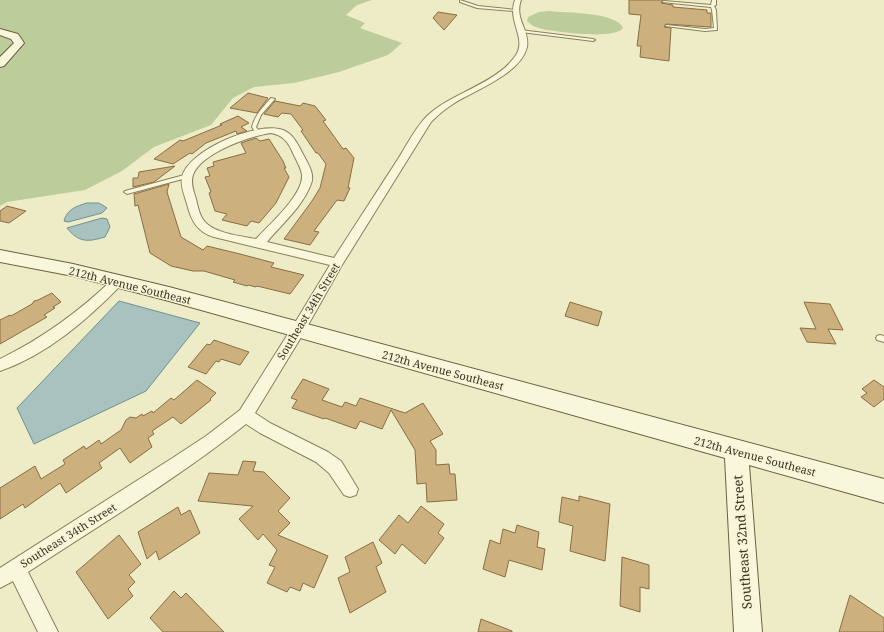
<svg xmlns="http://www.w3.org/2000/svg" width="884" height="632" font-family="'Noto Serif',serif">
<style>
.green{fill:#bccd9b}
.water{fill:#a8c2c0;stroke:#6f9190}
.building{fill:#ccb07e;stroke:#896e42}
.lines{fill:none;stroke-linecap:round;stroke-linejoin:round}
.lane-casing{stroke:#8a7f5c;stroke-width:2}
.street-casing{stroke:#8a7f5c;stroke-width:2}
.secondary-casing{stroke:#6c603f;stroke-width:2}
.lane{fill:#f9f7db;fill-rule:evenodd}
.street{fill:#f9f7db;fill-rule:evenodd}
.secondary{fill:#f9f7db;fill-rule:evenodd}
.labels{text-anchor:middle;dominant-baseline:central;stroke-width:3;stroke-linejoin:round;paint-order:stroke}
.street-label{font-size:11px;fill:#3b3320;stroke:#f6f4d7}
.near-street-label{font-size:13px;fill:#3b3320;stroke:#f6f4d7}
</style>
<rect width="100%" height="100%" fill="#eeebc7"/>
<path class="green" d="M0 0H372L357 5 346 15 365 23 360 28 402 43 388 55 339 72 294 83 254 87 233 98 211 125 154 147 122 171 85 190 7 202 0 206Z
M549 11C564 13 618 12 623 28 614 40 558 32 542 29L533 26 527 21 528 17 539 12Z"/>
<path class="water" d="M87 203H99L107 208 102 213 68 222 64 221C67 209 77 206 87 203Z
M102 218 107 219 110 227 105 237C88 242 79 243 67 228Z
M119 301 200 323 146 391 34 444 17 408Z"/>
<path class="building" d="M629 0H663L661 3 673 5V7L707 10V13H711V27L666 24 664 27 671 28 669 61 640 57 641 46H637L641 15 629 14Z
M438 12 457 15 444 30 433 18Z
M248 93 268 98 257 113 230 108Z
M275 101 300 106 303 103 315 106 326 120 323 121 343 149 346 148 354 158 348 188H350L344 201 337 200 314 231 319 232 310 245 284 239 312 201 320 188 326 164 318 153H316L301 131 303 130 291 114 282 113 278 117 264 114Z
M238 116 249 123 241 127 247 131 237 134 236 131 206 143 192 154 190 153 173 164 154 159 180 140 183 141 222 125 220 124Z
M256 138 260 141 269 139 283 161 286 168H284L289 177 276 203 259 223 251 221 247 226 222 220 227 214 215 211 209 193 211 192 205 177 210 176 207 168 214 166 213 162 246 153 241 143Z
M175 166 154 182 133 187V178H138L139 172Z
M169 184 167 192 181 237 203 250 207 246 240 254 274 263 271 267 304 275 290 294 257 286 256 287 248 285 247 286 233 282 235 280 204 271H193L171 266 150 253 138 205 135 206 134 194Z
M7 206 26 211 9 223 0 221V211Z
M52 293 61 302 53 307 55 308 44 315 47 317 0 344V320L10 315 11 316 32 304 34 301 38 300Z
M570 302 602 312 598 326 565 316Z
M804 302 830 304 843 330 828 329 836 344 807 342 800 328 816 329Z
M214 340 249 352 240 365 221 359 219 362 216 361 206 374 188 367 207 344 210 345Z
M303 379 329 389 322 400 342 407 345 402 356 406 360 398 405 413 423 403 443 434 430 441 436 450V465L449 464 450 474H455L457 500 427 502 426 483 417 484 415 450 391 410 382 429 360 421 356 429 325 418 324 419 292 408 297 400 291 398Z
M197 380 216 393 210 399 211 400 181 424 173 417 152 431 154 434 148 438 152 447 130 463 120 448 99 463 102 468 66 493 60 483 25 508 23 504 0 519V488L35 466 41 479 65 464 63 460 84 446 86 449 99 440 101 444 121 430 126 420 130 417 136 418 142 414 143 416 152 411 153 413 171 398 174 400Z
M874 380 884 387V399L874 407 861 397 867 393 862 389Z
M243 461 256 462 253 471 264 472 290 498 278 511 290 523 278 535 328 556 314 588 303 583 300 591 290 587 287 592 267 583 275 567 269 565 277 550 263 534 258 540 239 519 253 506 198 501 209 473 238 475Z
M579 496 610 504 605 561 570 551 573 526 559 522 562 497 579 501Z
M421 506 444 524 438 533 444 538 425 564 402 544 395 554 379 540 399 515 408 523Z
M178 507 181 515 190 510 200 533 159 560 156 551 147 559 138 532Z
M517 525 539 532 537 547 545 549 542 570 509 560 505 577 483 569 490 540 500 544 503 529 515 533Z
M119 535 141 564 129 575 135 582 128 589 133 596 108 619 76 572Z
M373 542 382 563 376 567 386 592 350 613 338 578 350 572 345 557Z
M622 557 649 565V589L640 587V612L620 606Z
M174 591 181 598 186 593 224 632H163L150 618Z
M850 595 884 618V632H839Z
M481 619 512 631V632H478Z"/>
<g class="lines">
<defs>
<path id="lane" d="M460 0 478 6 516 10 514 11 477 8 460 2Z
M712 0H716V5L714 6 716 10 717 30 705 31 665 26 667 25 705 29 714 28 712 10 711 7 662 2 664 1 711 5Z
M520 30 593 39 595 40 593 41 521 32 519 31Z
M271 98 275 99 261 115 256 127 259 131 255 132 252 127C255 115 263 107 271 98Z
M188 174 190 175V177L127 194 124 192 125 191Z
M880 335 884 336V342L877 340 876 338 877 336Z"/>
<path id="street" d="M515 0H521C514 19 530 30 527 47 521 74 473 91 453 104 445 109 438 115 431 122L342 265 303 334 255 413 270 423 328 452 341 461 358 489 356 495 350 497 344 495 329 473 316 462 260 433 246 424C177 479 101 524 28 572L58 632H38L13 581 0 588V568L174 457 206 436 240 410 293 326 330 265 214 237C197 232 191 220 187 204 185 196 180 186 182 177 188 150 258 121 283 130 294 134 299 147 304 156 308 164 315 174 311 184 303 206 282 224 267 242L334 258C355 225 377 192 398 159 407 145 415 128 427 116 452 92 497 84 516 55 527 38 507 21 515 0ZM271 133C283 135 288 142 293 153 296 160 301 167 302 175 304 194 269 225 256 239 241 236 219 234 207 224 200 218 198 208 196 199 194 192 190 183 193 175 201 153 250 136 271 133Z
M118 277 122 278 124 281 122 284C88 319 47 355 0 371V359C43 338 80 311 114 278Z"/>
<path id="secondary" d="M0 29 18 34 24 43 4 66 0 67V57L14 43 11 39 0 35Z
M0 250 73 264 169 287 884 479V503L749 465 762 632H734L725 458 169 301 73 276 0 262Z"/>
</defs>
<use href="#lane" class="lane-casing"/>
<use href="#street" class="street-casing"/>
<use href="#secondary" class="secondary-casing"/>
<use href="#lane" class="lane"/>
<use href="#street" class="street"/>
<use href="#secondary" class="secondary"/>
</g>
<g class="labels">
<g class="street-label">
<text transform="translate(130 285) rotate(14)">212th Avenue Southeast</text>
<text transform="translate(308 311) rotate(-59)">Southeast 34th Street</text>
<text transform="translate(443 370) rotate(15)">212th Avenue Southeast</text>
<text transform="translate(755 456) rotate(15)">212th Avenue Southeast</text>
<text transform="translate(68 535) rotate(-32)">Southeast 34th Street</text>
</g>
<g class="near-street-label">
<text transform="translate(742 542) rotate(-94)">Southeast 32nd Street</text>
</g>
</g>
</svg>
